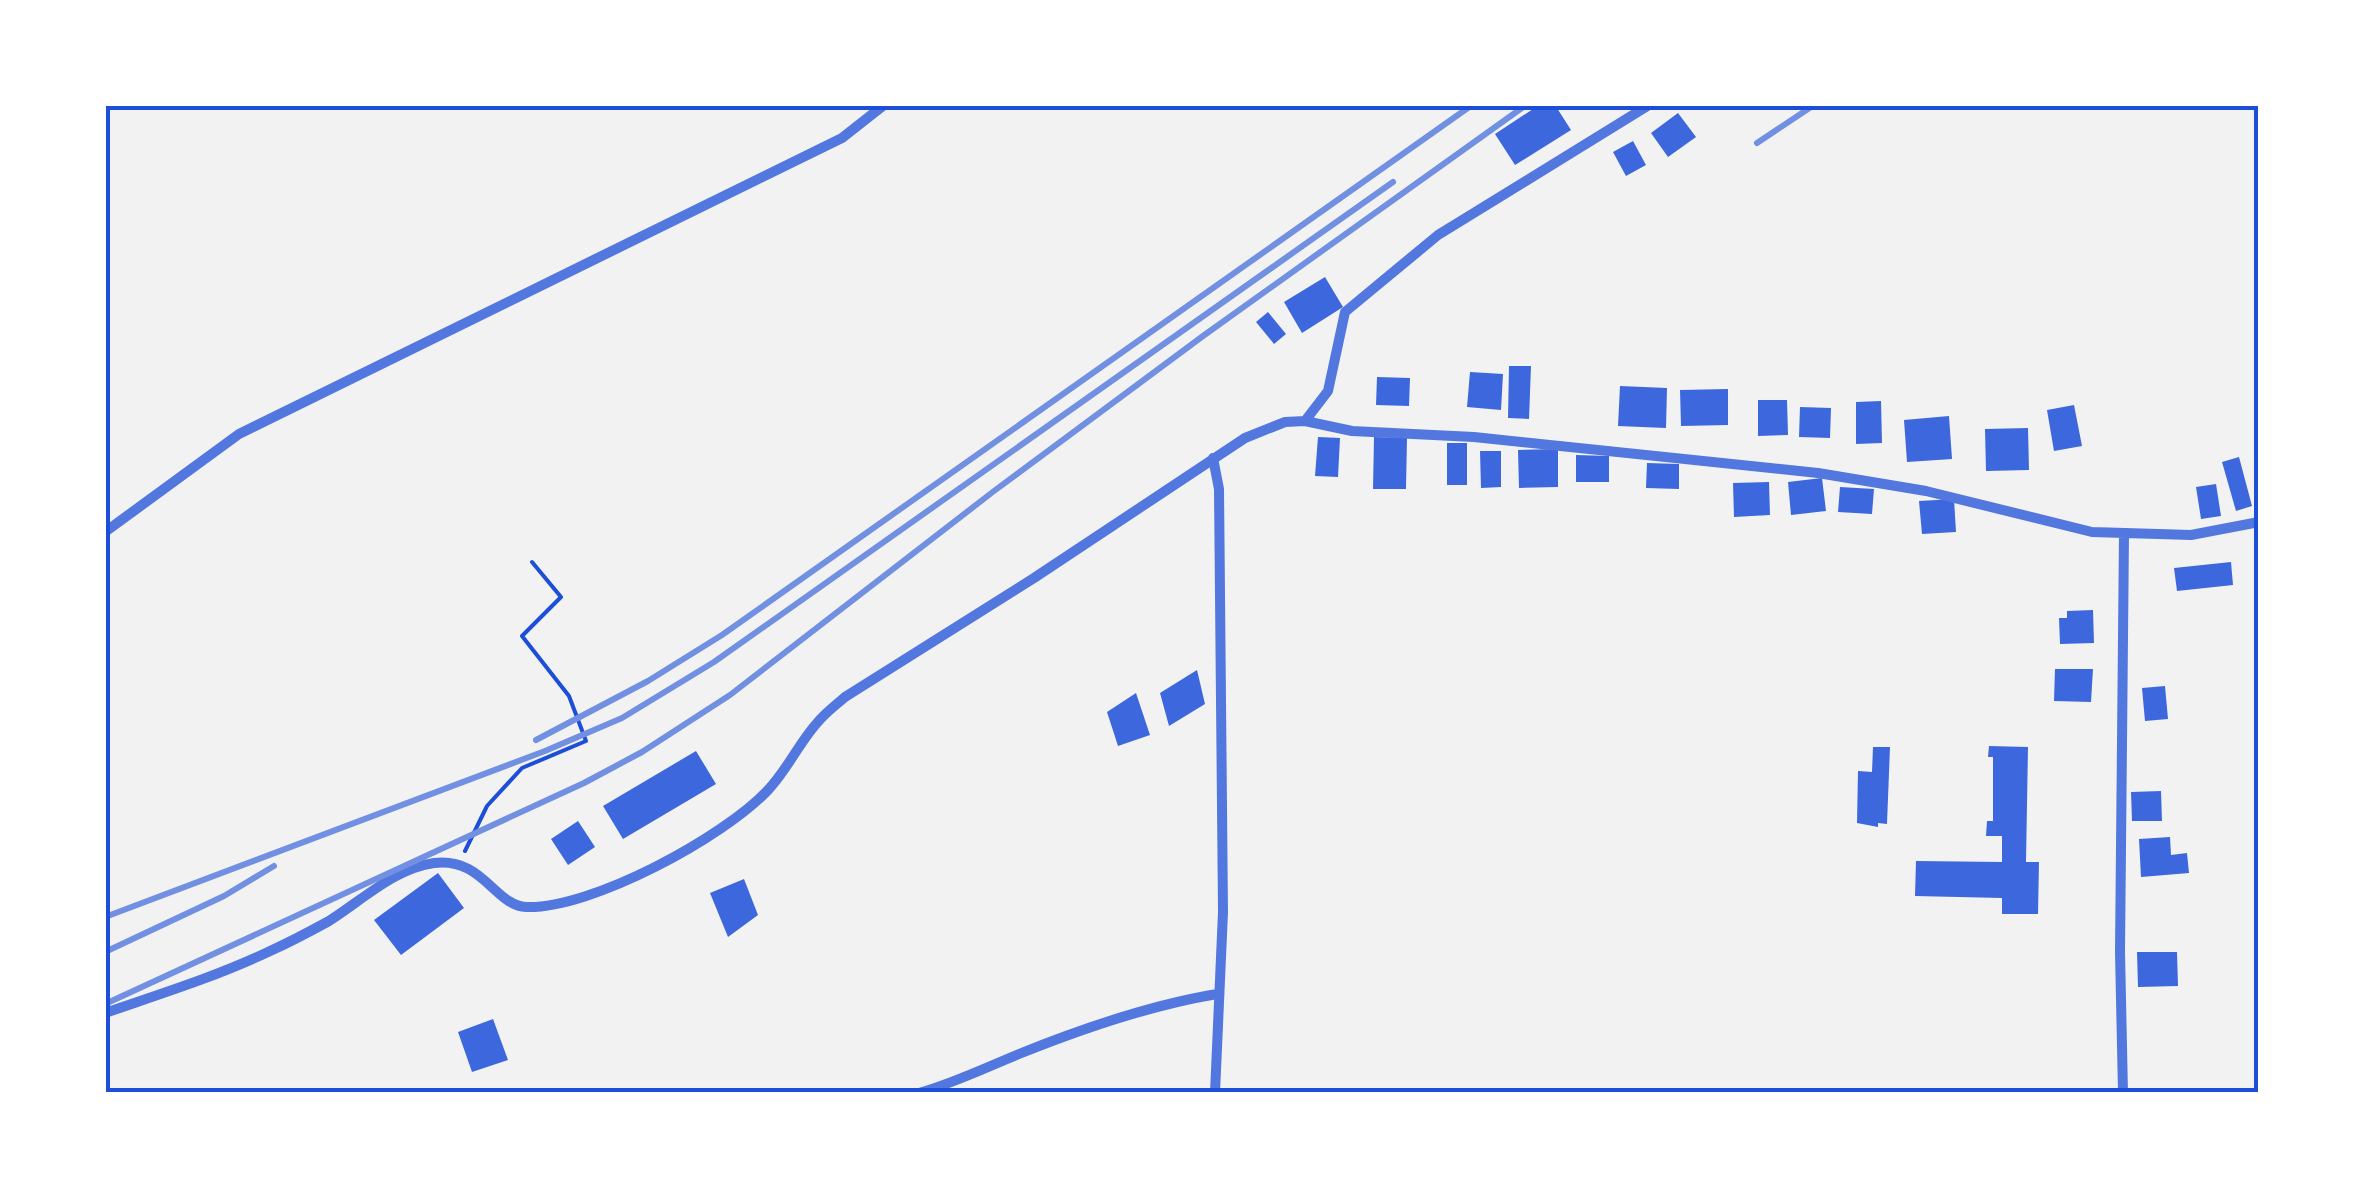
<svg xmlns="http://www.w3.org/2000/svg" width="2364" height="1198" font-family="Arial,sans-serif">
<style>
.building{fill:#3d67dc}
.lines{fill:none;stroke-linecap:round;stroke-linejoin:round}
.path{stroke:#1d4ed8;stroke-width:4}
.minor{stroke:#5277de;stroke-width:10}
.rail{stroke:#7290e2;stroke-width:6}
.neatline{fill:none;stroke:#1d4ed8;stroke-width:4}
</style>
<rect width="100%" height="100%" fill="#f2f2f2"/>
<path class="building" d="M1539 105H1555L1571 130 1515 165 1495 134Z
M1678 113 1696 137 1668 157 1651 133Z
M1633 141 1646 165 1626 176 1613 152Z
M1325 277 1343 307 1302 333 1284 302Z
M1268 312 1286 334 1274 344 1256 322Z
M1509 366H1531L1529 419 1508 418Z
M1470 372 1503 374 1501 410 1467 407Z
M1377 377 1410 378 1409 406 1376 405Z
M1620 386 1667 388 1666 428 1618 426Z
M1728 389V425L1681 426 1680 390Z
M1758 400H1787L1788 435 1758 436Z
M1881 401 1882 443 1856 444V402Z
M2074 405 2082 446 2054 451 2047 410Z
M1800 407 1831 408 1830 438 1799 437Z
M1949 416 1952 459 1907 462 1904 420Z
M2028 428 2029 470 1986 471 1985 429Z
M1318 437 1340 438 1338 477 1315 476Z
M1374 437 1407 438 1406 489H1373Z
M1447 443H1467V485H1447Z
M1558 449V487L1519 488 1518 450Z
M1480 451H1501V487L1481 488Z
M1576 455 1609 456V482H1576Z
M2239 457 2252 506 2236 511 2222 462Z
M1647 463 1679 464V489L1646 488Z
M1822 478 1826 511 1791 515 1788 482Z
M1769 482 1770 515 1734 517 1733 483Z
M2216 484 2221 516 2201 519 2196 487Z
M1840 487 1874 489 1872 514 1838 512Z
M1954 499 1956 532 1922 534 1919 501Z
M2231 562 2233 585 2177 591 2174 568Z
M2093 610 2094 643 2060 644 2059 618H2067V611Z
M2055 669H2093L2091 702 2054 701Z
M1197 670 1205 704 1169 726 1160 693Z
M2165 686 2168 719 2145 721 2142 688Z
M1136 693 1150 735 1118 746 1107 712Z
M1989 746 2028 747 2026 862H2039L2038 914H2002V898L1915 896 1916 861 2002 862V836H1986L1987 821H1993V757H1988Z
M1873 747H1890L1887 824 1878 823V827L1857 823 1858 771 1872 772Z
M696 751 716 784 623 839 603 806Z
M2161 791 2162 821H2132L2131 792Z
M578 821 595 847 568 865 551 839Z
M2170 837 2171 855 2187 853 2189 873 2141 877 2139 839Z
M438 873 464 908 401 955 374 920Z
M744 879 758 915 728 937 710 893Z
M2137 952H2177L2178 986 2138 987Z
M493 1019 508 1060 472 1072 458 1032Z"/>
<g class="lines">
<path class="path" d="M465 851 487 806 522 768 586 741 569 696 522 636 561 597 532 562"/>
<path class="minor" d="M1305 421 1352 431 1474 437 1818 473 1926 491 2092 532 2191 535 2259 522
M1213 458 1219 489 1223 912 1215 1093
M105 532 239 434 842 138 884 105
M105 1013C160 994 215 977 268 952 288 943 309 932 329 921 361 901 395 868 434 863 483 857 494 905 526 907 592 909 724 837 768 790 787 770 799 743 817 723 825 713 836 705 845 697L1034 578 1245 438 1285 422 1305 421 1328 391 1345 312 1438 235 1649 105
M919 1093C954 1083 985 1068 1019 1054 1081 1029 1151 1005 1217 994
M2123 1093 2120 952 2124 533"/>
<path class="rail" d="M1757 143 1814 105
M536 740 648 681 722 635 1472 105
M105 917 545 751 622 718 714 662 1393 182
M105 952 224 896 274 866
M105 1004 584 783 642 752 730 695 994 491 1203 336 1526 105"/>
</g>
<rect width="2364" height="1198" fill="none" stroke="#ffffff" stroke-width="215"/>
<rect x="108" y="108" width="2148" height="982" class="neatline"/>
</svg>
